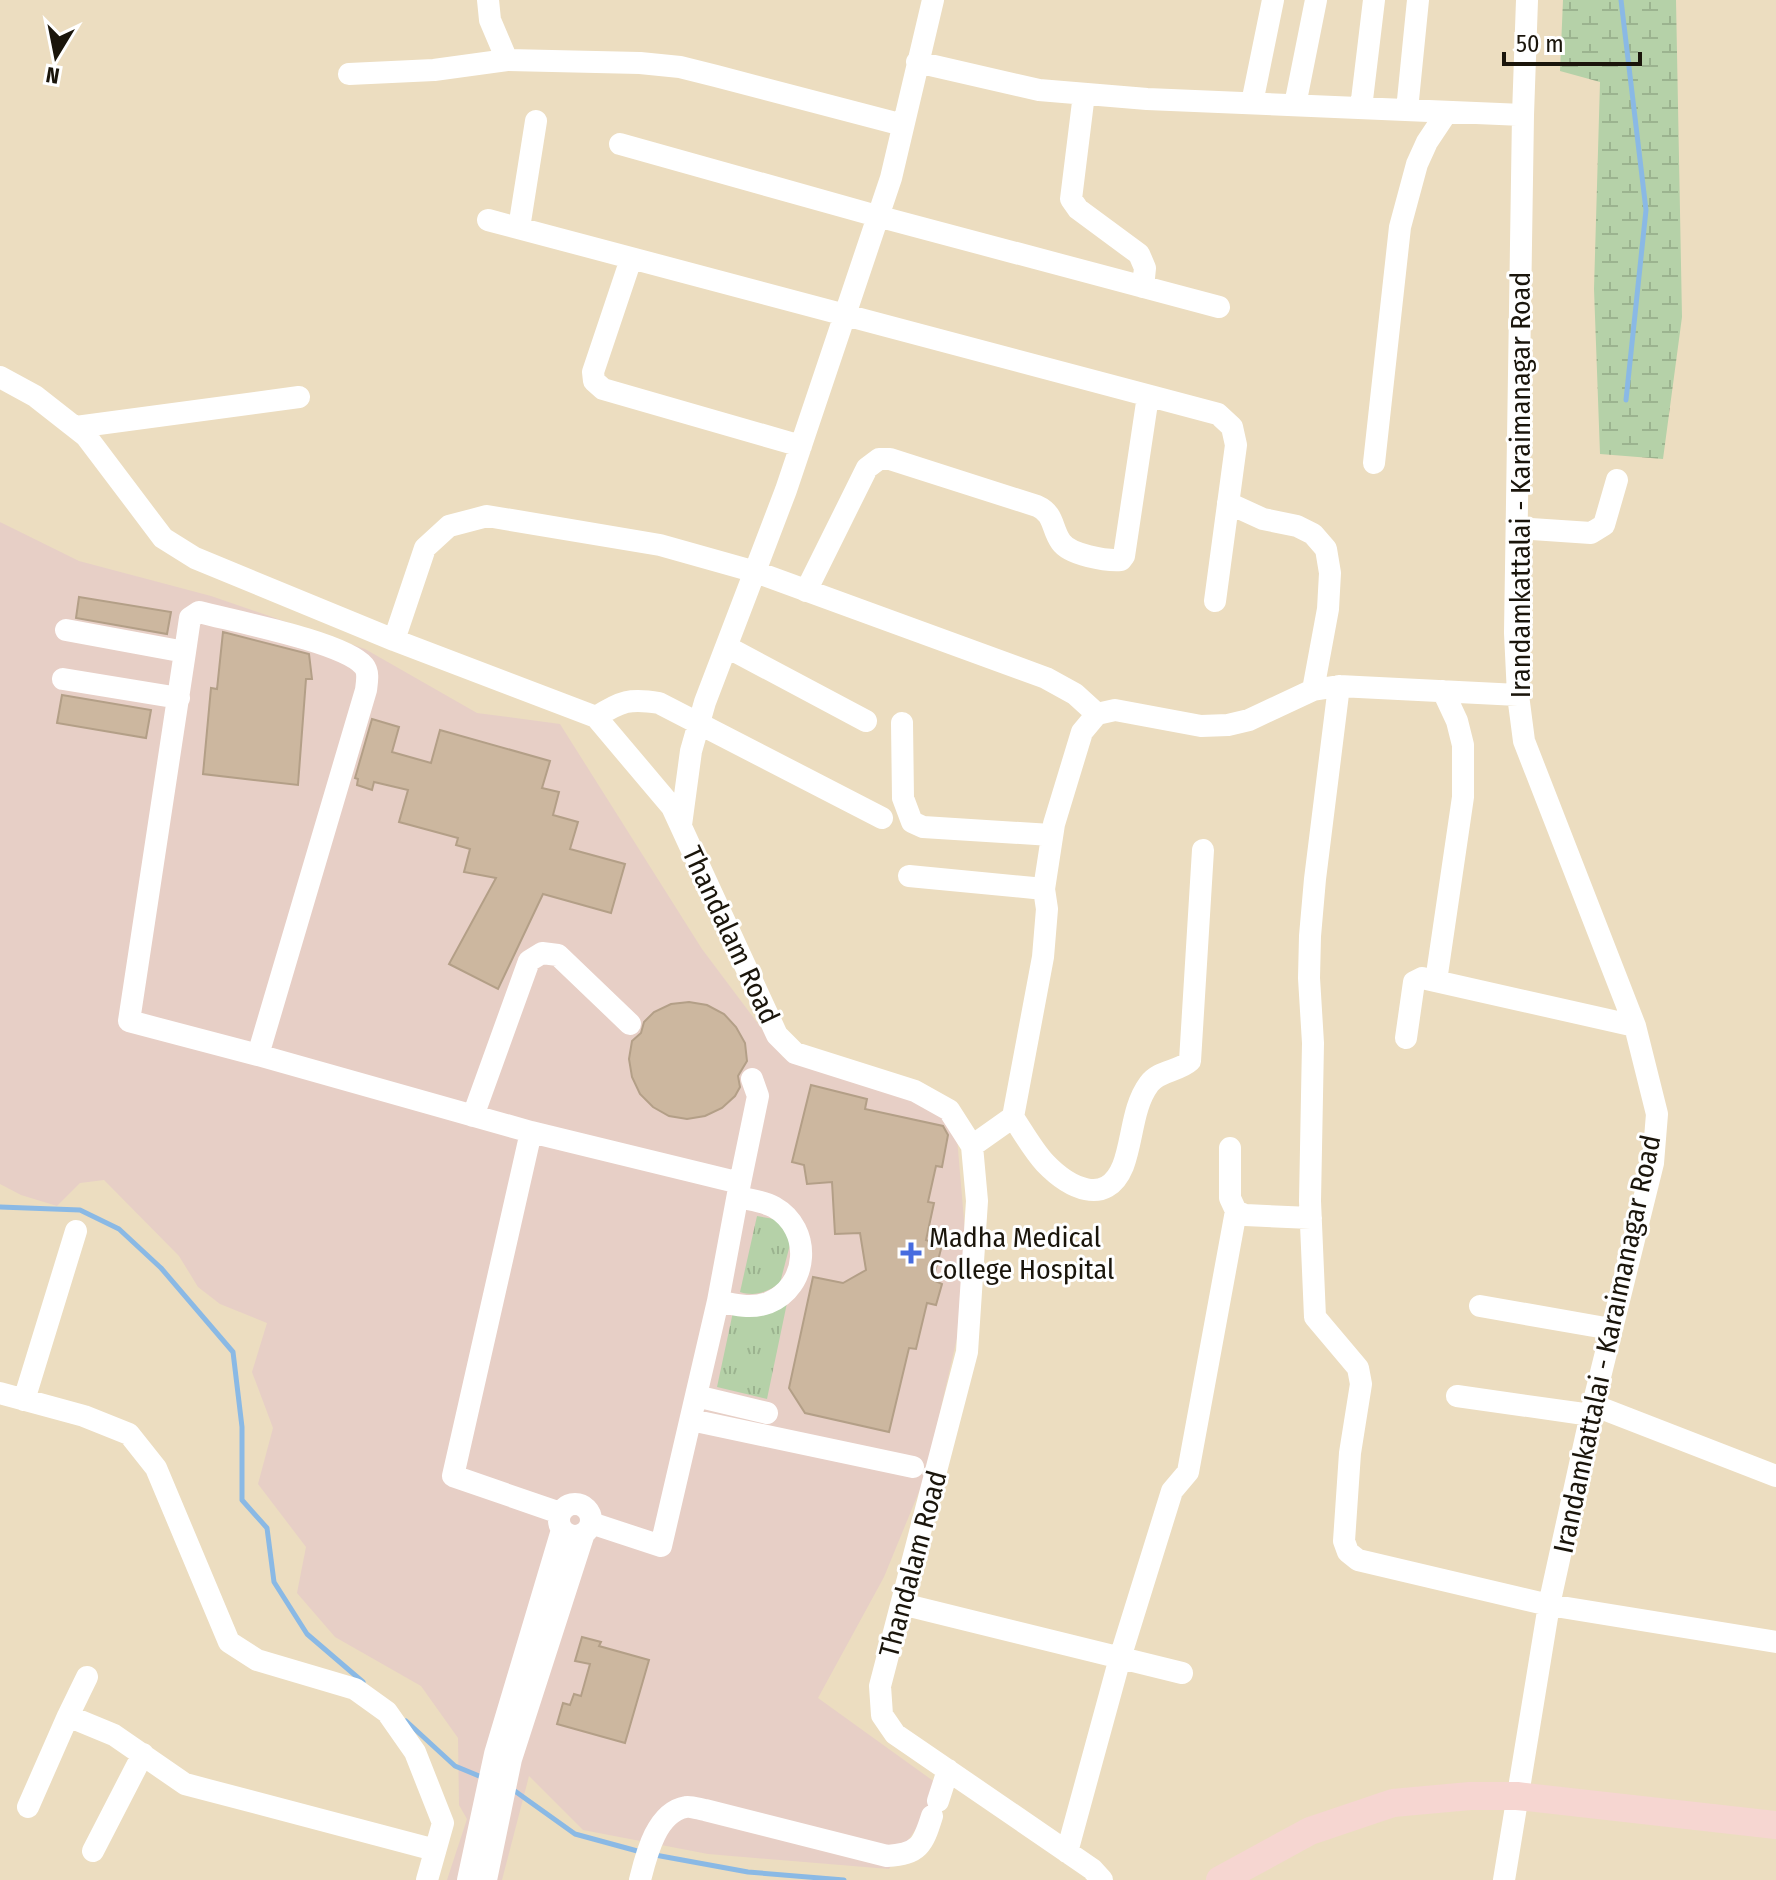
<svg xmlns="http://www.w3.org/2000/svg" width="1776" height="1880" font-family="'Fira Sans Condensed',sans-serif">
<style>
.education{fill:#e7cfc6}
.grass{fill:url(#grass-tufts)}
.wetland{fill:url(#wetland-marsh)}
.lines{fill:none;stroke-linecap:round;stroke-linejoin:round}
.stream{stroke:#8ab9e5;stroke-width:5}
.building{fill:#ccb79f;stroke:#b39f87;stroke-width:2}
.minor{stroke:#fff;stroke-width:22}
.major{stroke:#f6d6d1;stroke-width:28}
.poi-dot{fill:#476cdf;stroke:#fff;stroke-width:3}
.labels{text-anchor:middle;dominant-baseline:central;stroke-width:6;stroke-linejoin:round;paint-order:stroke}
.street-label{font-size:28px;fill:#1a150b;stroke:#fff}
.poi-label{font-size:28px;fill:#1a150b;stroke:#fff;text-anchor:start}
</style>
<defs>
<pattern id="grass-tufts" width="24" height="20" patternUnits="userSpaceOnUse" patternTransform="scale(2)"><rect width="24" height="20" fill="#b5d1a8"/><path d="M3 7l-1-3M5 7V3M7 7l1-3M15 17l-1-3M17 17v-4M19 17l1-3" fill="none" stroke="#9bb38f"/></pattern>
<pattern id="wetland-marsh" width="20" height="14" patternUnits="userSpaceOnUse" patternTransform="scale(2)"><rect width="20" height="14" fill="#b5d1a8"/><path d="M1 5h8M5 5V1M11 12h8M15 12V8" fill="none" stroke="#9bb38f"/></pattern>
</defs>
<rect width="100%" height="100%" fill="#ecddc0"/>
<path class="education" d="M0 522 79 561 211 596 365 649 477 713 560 724 702 949 783 1057 907 1096 956 1126 965 1232 957 1338 925 1477 884 1577 818 1698 943 1788 889 1869 708 1854 583 1830 529 1776 502 1880H447L467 1819 459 1805 458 1738 421 1686 335 1637 297 1593 306 1547 258 1484 273 1428 252 1372 267 1323 220 1304 198 1287 179 1256 104 1180 80 1183 57 1206 21 1195 0 1184Z"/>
<path class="grass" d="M757 1216 774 1219 792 1237 780 1283C767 1292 756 1297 740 1292Z
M787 1303 767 1399 717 1387 733 1312Z"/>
<path class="wetland" d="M1563 0H1676L1682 317 1663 459 1600 454 1594 289 1600 82 1560 71Z"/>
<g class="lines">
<path class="stream" d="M1621 0 1646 210 1626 400
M0 1207 80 1210 119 1229 161 1268 233 1352 242 1427V1500L267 1528 274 1582 307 1634 363 1682
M406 1721 455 1766 484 1778
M512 1789 575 1834 641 1852
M655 1855 748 1872 844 1880"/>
</g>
<path class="building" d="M79 597 171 612 167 634 76 618Z
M223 632 309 654 312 679H306L298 785 203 774 211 688 217 689Z
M62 695 151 710 146 738 57 723Z
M372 719 399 727 392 752 431 763 440 730 550 761 542 788 559 792 553 815 578 822 570 849 625 864 611 913 543 894 498 989 449 964 496 878 464 872 470 849 456 845 458 838 399 822 408 790 374 782 372 790 357 785 358 779 355 778Z
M689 1002 707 1005 724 1014 736 1027 745 1043 747 1061 738 1076 740 1087 735 1096 722 1108 705 1116 687 1119 669 1116 653 1107 640 1094 632 1077 629 1059 632 1041 641 1033 644 1022 654 1012 671 1004Z
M811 1085 867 1099 865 1109 943 1126 948 1135 942 1167 936 1166 928 1202 934 1203 926 1240 942 1245 933 1280 942 1284 936 1305 927 1303 916 1349 909 1348 889 1432 805 1413 789 1388 813 1277 843 1283 866 1270 860 1233 835 1234 832 1182 807 1184 804 1165 792 1162Z
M582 1637 601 1642 599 1646 649 1660 625 1743 557 1724 563 1703 570 1705 574 1694 581 1696 590 1664 575 1661Z"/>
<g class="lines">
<path class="minor" d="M488 0 490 20 507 60
M917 62 1039 90 1147 99 1523 115
M349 74 434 70 507 60 640 63 680 67 716 76 903 125
M1084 94 1071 199 1078 209 1139 254 1145 268 1143 287
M1252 103 1273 0
M1295 105 1316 0
M1361 108 1374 0
M1407 110 1418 0
M620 144 877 216 1219 307
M488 220 1218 414 1232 427 1236 445 1215 601
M519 228 536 121
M631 259 593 372 594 381 603 389 801 446
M0 377 35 396 86 436 163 538 195 558 394 640 596 717 672 807 777 1035 795 1053 915 1091 949 1110 972 1146 977 1201 967 1352 880 1686 882 1715 895 1734 1092 1869 1102 1880
M76 427 299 397
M1374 463 1400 227 1417 164 1427 142 1447 112
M1228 503 1263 519 1297 526 1313 534 1326 549 1330 573 1328 609 1313 690
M1518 528 1591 533 1604 525 1617 480
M806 591 867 468 879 459H890L1037 506C1055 514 1051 528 1061 542 1070 555 1106 561 1121 560L1124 556 1148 396
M66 630 185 652
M394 640 425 548 449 526 487 516 660 545 756 572 1046 678 1075 694 1097 714
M727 647 866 721
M63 679 179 698
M1339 686 1315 879 1310 936 1309 978 1313 1043 1310 1201 1315 1317 1358 1368 1361 1384 1350 1453 1344 1541 1348 1552 1358 1560 1549 1605 1776 1642
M596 717C621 701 630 698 659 703L882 818
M902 723 903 798 912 822 923 827 1051 835
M681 825 691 751 705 702 786 490 891 178 933 0
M909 876 1044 889 1047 909 1043 957 1013 1117C1023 1132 1033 1150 1045 1163 1068 1187 1106 1208 1123 1166 1133 1140 1132 1107 1149 1084 1159 1070 1178 1072 1190 1061L1203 850
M1044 889 1054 824 1082 732 1097 714 1115 710 1201 726 1228 725 1249 720 1313 690 1339 686 1518 695
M1436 981 1463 797V745L1457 721 1443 691
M1406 1038 1414 982 1422 978 1635 1026
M258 1055 129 1021 185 652 190 618 199 612C233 621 344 642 364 666 369 672 367 682 366 690L258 1055 531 1132
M473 1116 529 961 542 953 558 955 630 1024
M972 1146 1013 1117
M1230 1148V1198L1236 1211 1245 1215 1311 1218
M740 1183 758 1096 752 1079
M718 1301C735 1305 751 1309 768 1303 809 1287 813 1229 774 1207 763 1201 750 1200 738 1197
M1480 1306 1611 1329
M0 1393 84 1416 129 1434 156 1468 229 1642 257 1660 355 1689 387 1712 415 1752 443 1823 427 1880
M696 1396 767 1413
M1457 1396 1591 1415
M24 1400 76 1231
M1593 1405 1776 1476
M691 1420 913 1467
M559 1520a16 16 0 1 1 32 0a16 16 0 1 1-32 0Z
M560 1513 453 1476 531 1132 740 1183 718 1301 661 1546 591 1523
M902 1604 1182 1673
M68 1716 87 1677
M938 1801 948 1770
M28 1807 68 1716 114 1735 185 1784 435 1850
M93 1851 143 1754
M1067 1852 1120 1658 1172 1491 1188 1472 1236 1211
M468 1880 495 1754 562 1530
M486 1880 511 1759 584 1533
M640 1880C646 1856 656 1812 686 1807 691 1806 699 1809 705 1810L887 1856C919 1854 923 1845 932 1816
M1504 1880 1549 1605 1593 1405 1653 1163 1657 1114 1635 1026 1524 741 1518 695 1515 633 1523 115 1527 0"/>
<path class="major" d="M1220 1880 1310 1831 1393 1803 1470 1796H1517L1776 1825"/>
</g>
<path class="poi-dot" d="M907 1241h8v8h8v8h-8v8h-8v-8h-8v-8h8z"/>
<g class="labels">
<g class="street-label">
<text transform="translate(1520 485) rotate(-90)">Irandamkattalai - Karaimanagar Road</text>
<text transform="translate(731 935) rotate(65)">Thandalam Road</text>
<text transform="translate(1607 1344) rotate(-78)">Irandamkattalai - Karaimanagar Road</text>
<text transform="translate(913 1564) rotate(-75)">Thandalam Road</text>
</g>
<g class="poi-label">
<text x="929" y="1237">Madha Medical<tspan x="929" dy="32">College Hospital</tspan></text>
</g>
</g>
<g transform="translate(56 56) rotate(190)" stroke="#ffffff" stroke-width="6" paint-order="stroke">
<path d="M0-6L14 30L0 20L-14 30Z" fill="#1a150b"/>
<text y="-12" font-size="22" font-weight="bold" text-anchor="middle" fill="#1a150b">N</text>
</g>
<path d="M1504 52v12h136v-12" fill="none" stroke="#1a150b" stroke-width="4"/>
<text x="1516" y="52" font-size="24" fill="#1a150b" stroke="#ffffff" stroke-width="6" paint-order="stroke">50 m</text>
</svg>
